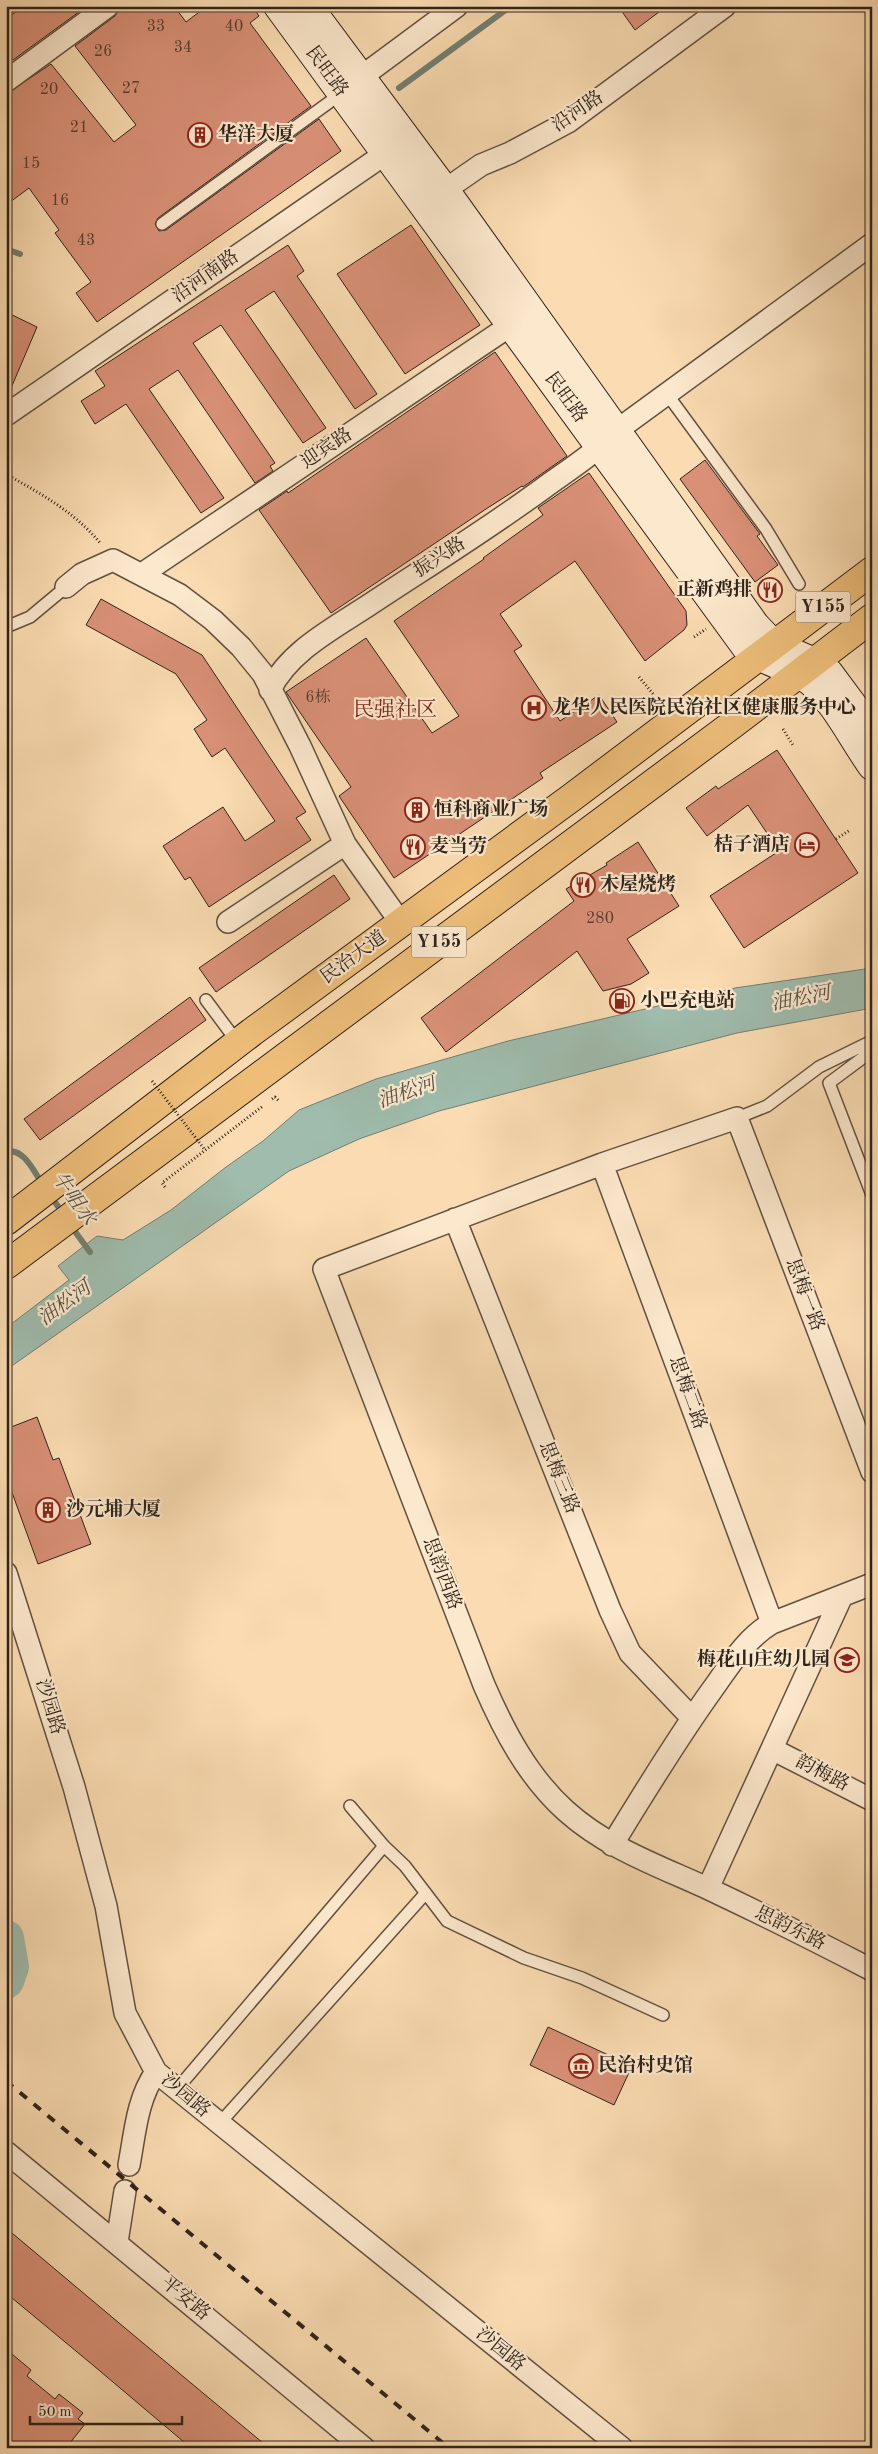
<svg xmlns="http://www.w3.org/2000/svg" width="878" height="2454" font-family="'Old Standard TT','Noto Serif SC',serif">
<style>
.water{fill:#9fbcad;stroke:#727f72}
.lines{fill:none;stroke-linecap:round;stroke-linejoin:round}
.stream{stroke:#727f72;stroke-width:6}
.river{stroke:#9fbcad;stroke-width:36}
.building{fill:#d99077;stroke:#2e231a}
.lane-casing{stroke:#615140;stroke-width:14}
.street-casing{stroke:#615140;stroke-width:24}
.secondary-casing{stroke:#2e231a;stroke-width:30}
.primary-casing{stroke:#2e231a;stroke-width:30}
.path{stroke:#2e231a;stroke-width:3;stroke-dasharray:1 2.5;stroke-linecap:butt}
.lane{stroke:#fce8cd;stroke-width:11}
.street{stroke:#fce8cd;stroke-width:21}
.secondary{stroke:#fce8cd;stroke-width:28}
.primary{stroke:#eebe79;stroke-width:28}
.rail{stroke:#2e231a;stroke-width:4;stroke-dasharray:9 9;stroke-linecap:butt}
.path-bridge{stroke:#2e231a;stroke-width:3;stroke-dasharray:1 2.5;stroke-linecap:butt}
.labels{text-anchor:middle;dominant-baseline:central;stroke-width:4.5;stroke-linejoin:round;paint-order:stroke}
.number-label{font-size:16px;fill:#593e31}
.shield{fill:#fce8cd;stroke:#6c5e50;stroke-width:1}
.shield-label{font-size:18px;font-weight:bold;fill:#2e231a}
.street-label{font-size:19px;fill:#2e231a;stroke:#fce8cd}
.poi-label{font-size:19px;font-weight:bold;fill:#2e231a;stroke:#fce8cd;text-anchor:start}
.water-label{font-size:20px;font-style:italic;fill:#505146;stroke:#fce8cd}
.quarter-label{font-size:21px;fill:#7a1f14;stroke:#fce8cd}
</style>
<rect width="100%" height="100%" fill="#fbdcb2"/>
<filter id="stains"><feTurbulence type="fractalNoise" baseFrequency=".004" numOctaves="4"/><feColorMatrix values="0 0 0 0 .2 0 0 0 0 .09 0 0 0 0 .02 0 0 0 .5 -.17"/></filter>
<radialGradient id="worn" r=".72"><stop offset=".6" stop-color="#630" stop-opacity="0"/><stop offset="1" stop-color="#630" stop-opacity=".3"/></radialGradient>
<path class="water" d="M872 968V1008L737 1033 439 1111 359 1139 289 1171 6 1370V1328L69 1280 58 1266 97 1236 123 1240 171 1210 226 1167 263 1141 299 1110 376 1079 508 1041 735 988Z"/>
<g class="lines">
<path class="stream" d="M399 88 511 6
M6 249 20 254
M6 1152C24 1147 34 1172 43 1185
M50 1195 64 1215
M71 1226 90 1252"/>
<path class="river" d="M6 1938 11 1967 6 1981"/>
</g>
<path class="building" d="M24 6H87L13 60 6 51V19Z
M120 6H174L186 22 207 6H252L259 16 250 23 311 106 158 218 155 224 159 231 166 230 319 119 341 151 97 322 76 293 91 282 55 233 59 230 29 188 6 205V94L51 64 114 142 136 125 75 46 115 16Z
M618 6H667L635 30Z
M411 225 480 325 405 374 337 274Z
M288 245 304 271 297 276 377 394 355 409 274 291 245 310 326 428 303 443 221 325 193 343 275 463 270 466 273 471 255 483 178 370 149 389 224 498 201 513 126 404 95 424 81 401 105 386 95 371Z
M6 312 37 327 6 400Z
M495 352 567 456 523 487 522 486 486 509 331 613 259 510 287 491 288 493Z
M705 460 760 534 757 536 778 565 755 582 680 479Z
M589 473 686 611 687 625 684 630 645 661 575 561 500 614 522 646 514 651 560 721 599 695 617 722 540 773 543 778 394 878 339 796 351 787 286 692 366 638 432 733 459 716 394 621 484 559 483 558 543 515 538 508Z
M101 599 202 655 306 812 296 818 311 840 209 907 190 877 185 880 163 846 223 807 245 841 275 821 225 748 212 757 194 729 207 720 176 674 86 625Z
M777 750 858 873 744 948 710 896 779 851 748 805 707 836 686 808 716 786 718 789Z
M638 842 679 906 627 939 649 973 631 984 603 991 577 951 446 1052 421 1018 574 901 566 889 607 865 606 863Z
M334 875 350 899 216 992 199 968Z
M190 997 206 1020 40 1140 24 1119Z
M37 1417 53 1460 59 1458 91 1544 38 1564 6 1476V1429Z
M548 2027 632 2066 614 2105 530 2065Z
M6 2228 125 2328 269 2448H191L94 2366 6 2293Z
M6 2349 31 2370 27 2376 55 2399 59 2394 83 2413 78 2419 85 2424 66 2448H15L6 2440Z"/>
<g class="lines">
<defs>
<path id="lane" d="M162 224 342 93
M667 394 766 529 799 584
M6 627 30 617 66 587
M206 1000 238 1043
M872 1051 829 1083 872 1195
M737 1118 767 1106 819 1067 872 1041
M350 1806 384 1846 405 1866 447 1921 524 1958 582 1978 663 2015
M177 2089 384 1846
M219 2124 425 1894"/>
<path id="street" d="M6 81 108 6
M349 86 457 6
M432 199 481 165 510 153 568 122 725 6
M6 415 398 145
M142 574 511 325
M66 587 82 574 113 560 180 595 213 620 241 647 263 674 300 746 345 844 401 923
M270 690C289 651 334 628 369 605 428 566 488 529 545 487 570 469 595 453 616 431L872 244
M228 922 345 844
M602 1164 772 1623
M455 1219 610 1610 630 1653 692 1718
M872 1472 737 1118 602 1164 324 1269 484 1685C504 1731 528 1777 566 1811 607 1848 659 1866 709 1889 764 1915 818 1942 872 1970
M6 1573 74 1787 106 1906 125 2013 156 2072 622 2448
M772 1749 872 1800
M612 1845C644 1793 676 1740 712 1690 730 1665 745 1639 772 1623L872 1584
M708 1888 841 1598
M6 2152 364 2448
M129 2165C135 2133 137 2099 156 2072
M117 2242 125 2191"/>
<path id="secondary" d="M278 6 745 646C765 664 791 666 810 681 834 700 854 741 872 766
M308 6 445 190 755 625 773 644 814 662 829 673 872 731"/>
<path id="primary" d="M6 1221 252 1032 571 798 872 571
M6 1265 733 724 872 618"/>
</defs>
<use href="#lane" class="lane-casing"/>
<use href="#street" class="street-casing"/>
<use href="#secondary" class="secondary-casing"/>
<use href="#primary" class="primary-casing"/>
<path class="path" d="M6 474C41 494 75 512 101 544
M694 637 706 629
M639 677 654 695
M783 729 794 747
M836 839 850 830
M272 1099 275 1097 279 1101
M165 1187 162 1183 263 1106"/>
<use href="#lane" class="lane"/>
<use href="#street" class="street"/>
<use href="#secondary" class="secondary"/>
<use href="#primary" class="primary"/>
<path class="rail" d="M6 2081 449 2448"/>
<path class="path-bridge" d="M152 1081 205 1150"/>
</g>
<defs>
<symbol id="building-ring" viewBox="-11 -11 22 22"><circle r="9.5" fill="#fce8cd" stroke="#8f2418" stroke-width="1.5"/><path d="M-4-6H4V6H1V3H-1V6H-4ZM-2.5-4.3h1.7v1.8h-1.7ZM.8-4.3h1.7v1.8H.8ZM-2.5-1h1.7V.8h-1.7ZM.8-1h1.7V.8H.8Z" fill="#8f2418"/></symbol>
<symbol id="restaurant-ring" viewBox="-11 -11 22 22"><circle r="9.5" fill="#fce8cd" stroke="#8f2418" stroke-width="1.5"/><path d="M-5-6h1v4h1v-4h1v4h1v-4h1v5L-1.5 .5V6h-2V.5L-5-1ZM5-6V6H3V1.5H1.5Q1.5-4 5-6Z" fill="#8f2418"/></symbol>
<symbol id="hospital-ring" viewBox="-11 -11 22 22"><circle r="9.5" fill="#fce8cd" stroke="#8f2418" stroke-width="1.5"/><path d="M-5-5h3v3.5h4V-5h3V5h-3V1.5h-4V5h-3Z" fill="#8f2418"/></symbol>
<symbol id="hotel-ring" viewBox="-11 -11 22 22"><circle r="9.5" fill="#fce8cd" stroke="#8f2418" stroke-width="1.5"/><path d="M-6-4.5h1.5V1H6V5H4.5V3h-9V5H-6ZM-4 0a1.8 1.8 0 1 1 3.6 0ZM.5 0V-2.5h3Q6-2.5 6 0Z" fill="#8f2418"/></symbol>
<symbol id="fuel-ring" viewBox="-11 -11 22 22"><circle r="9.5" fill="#fce8cd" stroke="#8f2418" stroke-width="1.5"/><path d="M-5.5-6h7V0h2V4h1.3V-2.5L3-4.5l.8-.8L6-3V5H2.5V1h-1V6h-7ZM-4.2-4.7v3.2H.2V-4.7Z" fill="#8f2418"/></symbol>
<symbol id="school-ring" viewBox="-11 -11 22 22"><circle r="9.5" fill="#fce8cd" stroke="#8f2418" stroke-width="1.5"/><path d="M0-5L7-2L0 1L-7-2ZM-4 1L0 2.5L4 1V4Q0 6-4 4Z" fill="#8f2418"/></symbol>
<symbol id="museum-ring" viewBox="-11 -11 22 22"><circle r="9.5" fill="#fce8cd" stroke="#8f2418" stroke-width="1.5"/><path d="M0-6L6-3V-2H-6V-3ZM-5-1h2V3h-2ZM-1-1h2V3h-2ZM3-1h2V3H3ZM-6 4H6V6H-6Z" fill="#8f2418"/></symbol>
</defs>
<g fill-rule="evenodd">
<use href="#building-ring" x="186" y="121" width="28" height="28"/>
<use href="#restaurant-ring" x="756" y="576" width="28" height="28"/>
<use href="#hospital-ring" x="520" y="694" width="28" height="28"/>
<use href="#building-ring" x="403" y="796" width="28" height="28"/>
<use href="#hotel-ring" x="793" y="831" width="28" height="28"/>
<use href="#restaurant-ring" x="399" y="833" width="28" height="28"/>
<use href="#restaurant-ring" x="569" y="871" width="28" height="28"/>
<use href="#fuel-ring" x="608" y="987" width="28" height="28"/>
<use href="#building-ring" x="34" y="1496" width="28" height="28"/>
<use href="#school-ring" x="833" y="1646" width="28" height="28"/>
<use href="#museum-ring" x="567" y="2052" width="28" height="28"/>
</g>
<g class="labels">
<g class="number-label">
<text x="156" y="27">33</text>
<text x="234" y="27">40</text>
<text x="183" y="48">34</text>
<text x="103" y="52">26</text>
<text x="131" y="89">27</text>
<text x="49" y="90">20</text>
<text x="79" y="128">21</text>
<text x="31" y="164">15</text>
<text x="60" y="201">16</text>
<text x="86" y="241">43</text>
<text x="318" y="698">6栋</text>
<text x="600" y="919">280</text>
</g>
<g class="shield">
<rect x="795.5" y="591.5" width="55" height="31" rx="4"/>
<rect x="411.5" y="926.5" width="55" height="31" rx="4"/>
</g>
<g class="shield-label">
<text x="823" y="607">Y155</text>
<text x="439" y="942">Y155</text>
</g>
<g class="street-label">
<text transform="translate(326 72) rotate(54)">民旺路</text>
<text transform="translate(578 112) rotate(-34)">沿河路</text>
<text transform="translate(206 277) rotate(-35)">沿河南路</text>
<text transform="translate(565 398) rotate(54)">民旺路</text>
<text transform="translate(327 449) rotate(-34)">迎宾路</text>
<text transform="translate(440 558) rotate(-33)">振兴路</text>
<text transform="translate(354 958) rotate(-36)">民治大道</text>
<text transform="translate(804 1295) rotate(69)">思梅一路</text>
<text transform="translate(687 1393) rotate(70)">思梅二路</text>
<text transform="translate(558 1478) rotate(68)">思梅三路</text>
<text transform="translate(441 1574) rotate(69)">思韵西路</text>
<text transform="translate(49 1707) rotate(73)">沙园路</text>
<text transform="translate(822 1774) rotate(27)">韵梅路</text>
<text transform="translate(790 1929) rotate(26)">思韵东路</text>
<text transform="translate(185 2096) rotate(40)">沙园路</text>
<text transform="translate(185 2299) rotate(40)">平安路</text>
<text transform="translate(500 2350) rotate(39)">沙园路</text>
</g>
<g class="poi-label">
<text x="218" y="135">华洋大厦</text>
<text x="752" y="590" text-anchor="end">正新鸡排</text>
<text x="552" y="708">龙华人民医院民治社区健康服务中心</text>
<text x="434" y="810">恒科商业广场</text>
<text x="790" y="845" text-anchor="end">桔子酒店</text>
<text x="430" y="847">麦当劳</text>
<text x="600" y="885">木屋烧烤</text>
<text x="640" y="1001">小巴充电站</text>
<text x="66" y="1510">沙元埔大厦</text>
<text x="830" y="1660" text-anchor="end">梅花山庄幼儿园</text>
<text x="598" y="2066">民治村史馆</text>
</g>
<g class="water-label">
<text transform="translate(801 999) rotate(-11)">油松河</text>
<text transform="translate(407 1093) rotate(-19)">油松河</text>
<text transform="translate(73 1199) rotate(55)">牛咀水</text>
<text transform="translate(65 1304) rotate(-36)">油松河</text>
</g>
<g class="quarter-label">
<text x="395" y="710">民强社区</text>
</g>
</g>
<rect width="878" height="2454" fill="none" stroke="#fbdcb2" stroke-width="25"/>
<rect x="8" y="8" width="863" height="2439" fill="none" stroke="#2e231a" stroke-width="2.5"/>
<rect x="12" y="12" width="853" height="2429" fill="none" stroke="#2e231a"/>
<path d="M30 2416v8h152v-8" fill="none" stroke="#2e231a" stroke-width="2.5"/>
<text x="38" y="2416" font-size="15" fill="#2e231a" stroke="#fce8cd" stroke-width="4" paint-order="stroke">50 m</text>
<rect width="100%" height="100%" filter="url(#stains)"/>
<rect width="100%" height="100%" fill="url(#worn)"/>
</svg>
